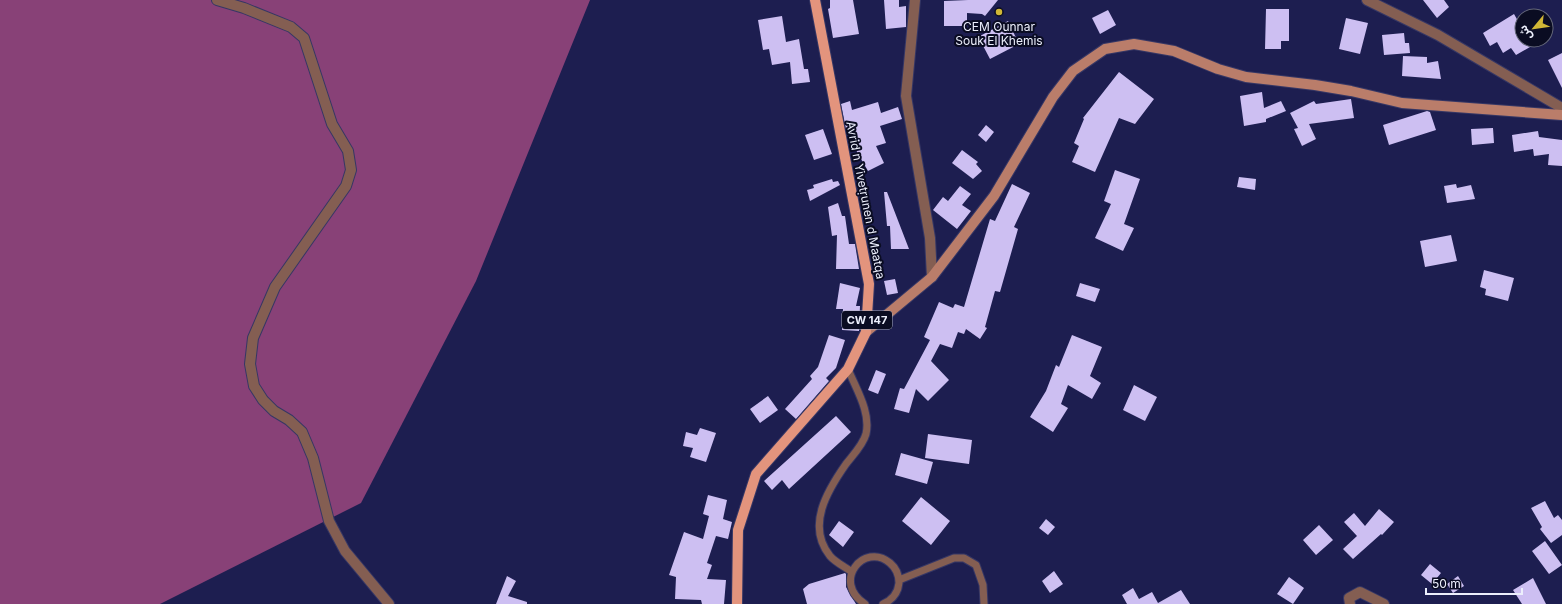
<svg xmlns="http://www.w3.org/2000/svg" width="1562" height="604" font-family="Inter,'Noto Sans Arabic',sans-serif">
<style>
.forest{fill:#884177}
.building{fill:#cdbff2}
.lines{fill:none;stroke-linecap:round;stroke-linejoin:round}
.lane-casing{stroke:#363765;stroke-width:9}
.street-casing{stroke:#363765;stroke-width:12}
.secondary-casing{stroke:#363765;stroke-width:12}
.primary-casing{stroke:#363765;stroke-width:12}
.lane{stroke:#845e52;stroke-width:7}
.street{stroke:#845e52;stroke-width:10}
.secondary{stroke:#ba7d6a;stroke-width:10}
.primary{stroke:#e3947d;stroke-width:10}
.poi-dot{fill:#d1b736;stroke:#0a0c22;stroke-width:1.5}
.labels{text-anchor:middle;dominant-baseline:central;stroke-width:4;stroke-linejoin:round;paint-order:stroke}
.shield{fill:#0a0c22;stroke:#a8abbb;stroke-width:1}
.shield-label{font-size:11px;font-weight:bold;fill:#eceffc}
.poi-label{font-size:12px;fill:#eceffc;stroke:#0a0c22}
.street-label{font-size:12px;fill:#eceffc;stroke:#0a0c22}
</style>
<rect width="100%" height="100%" fill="#1d1e50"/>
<path class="forest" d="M0 0H590L476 281 361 503 160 604H0Z"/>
<path class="building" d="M830 0H853L859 34 833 38 828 9 830 8Z
M884 0H899V7L906 6V27L886 29Z
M968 0H998L985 16 982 14 967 13V26H944V1Z
M1423 0H1444L1449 7 1437 18Z
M1266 9H1289V41H1281V49H1265Z
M1108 10 1116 25 1100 34 1092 18Z
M1514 14 1522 28V40H1542L1516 55 1511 48 1503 53 1497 42 1490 46 1483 33Z
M782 16 786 42 799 39 804 69H808L810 82 792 84 790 62 772 65 769 49 763 50 758 20Z
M1346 18 1368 23 1360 54 1339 49Z
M1008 21 1019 44 990 59 980 40V36Z
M1404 33 1405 43H1409L1410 53 1384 55 1382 35Z
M1562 53V88L1548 60Z
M1403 56 1427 57V63L1438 61 1441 79 1402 76Z
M1119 72 1154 99 1135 124 1119 118 1095 172 1072 162 1079 146 1074 143 1084 119 1083 118Z
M1262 92 1264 108 1281 101 1286 111 1266 119V122L1244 126 1240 96Z
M1351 99 1354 118 1309 124 1316 139 1302 146 1294 129 1298 128 1290 113 1314 101 1316 104Z
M850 101 852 110 878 102 881 113 898 107 902 119 880 126 886 143 876 146 884 163 868 171 857 152 850 130 847 131 846 129 841 104Z
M1427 111 1430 112 1436 130 1389 145 1383 125Z
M986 125 994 132 986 142 978 135Z
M1493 128 1494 143 1472 145 1471 129Z
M823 129 832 154 814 160 805 135Z
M1538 131 1539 137 1562 140V166L1548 165 1549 154 1534 156 1533 149 1514 152 1512 135Z
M962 150 978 162 976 164 982 171 973 179 952 163Z
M1115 170 1140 179 1124 224 1134 228 1123 251 1095 238 1111 204 1104 201Z
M1239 177 1256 179 1255 190 1237 187Z
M832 179 833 182 838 181 840 185 810 201 807 190 814 188 813 185Z
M1012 184 1030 193 1014 227 1018 229 1000 292 995 291 985 327 987 328 980 339 966 329 964 334 958 332 952 348 940 344 931 361 949 380 928 401 916 389 909 413 894 409 900 388 904 389 930 340 924 337 939 302 953 308 955 304 964 307 990 219 995 221Z
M1456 184 1457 188 1471 185 1475 199 1447 203 1444 186Z
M960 186 971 194 962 205 971 211 957 229 933 210 943 197 948 201Z
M884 192H887L909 249H891L890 226H887Z
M838 203 842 216H845L849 244H855L859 269H836L837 235 832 236 828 207Z
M1451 235 1457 261 1425 267 1420 241Z
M1484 270 1514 278 1508 301 1485 295 1486 289 1480 287Z
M895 279 898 293 887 295 884 281Z
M840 283 860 288 856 306H860L859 331 842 330 843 309H836Z
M1080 283 1100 289 1095 302 1076 296Z
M829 335 845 340 836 368 826 378 829 381 796 419 785 409 812 379 810 376 818 367Z
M1072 335 1102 347 1090 376 1101 383 1092 399 1068 385 1061 404 1068 408 1053 432 1030 417 1046 391 1056 365 1059 367Z
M876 370 886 374 878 394 868 390Z
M1134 385 1157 397 1145 421 1123 410Z
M768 396 778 410 760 423 750 409Z
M836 416 851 432 789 489 782 480 772 490 764 481Z
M700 428 716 433 706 462 690 457 693 448 683 446 686 432 697 435Z
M928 434 972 440 969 464 925 458Z
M901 453 933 462 927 484 895 475Z
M708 495 727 500 723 519 732 522 728 539 716 536 707 563 712 565 707 579 726 580 724 604H702L701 600 675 599 676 577 669 575 684 532 703 539 709 516 703 514Z
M921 497 950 521 931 545 902 521Z
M1545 501 1554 518 1558 515 1562 520V535L1551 543 1540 529 1542 527 1531 508Z
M1379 509 1394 522 1382 535 1381 534 1353 559 1343 549 1357 536 1344 522 1354 513 1365 526Z
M1046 519 1055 527 1048 535 1039 528Z
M839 521 854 532 843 547 829 535Z
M1319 525 1333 540 1316 555 1303 540Z
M1545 541 1562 565 1549 574 1532 551Z
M1430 564 1441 573 1432 584 1421 575Z
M1054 571 1063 584 1050 593 1042 581Z
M845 573 846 574V587L856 604H807L803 589 809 584Z
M507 576 516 581 508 596 527 602V604H496Z
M1458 576 1464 586 1453 593 1447 584Z
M1289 577 1304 588 1293 604 1277 594Z
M1533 578 1546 604H1522L1513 590Z
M1133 588 1139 599 1152 592 1158 603 1181 590 1190 604H1127L1122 595Z"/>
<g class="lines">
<defs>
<path id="lane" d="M848 369C856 389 871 412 866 434 863 445 853 455 846 464 827 491 806 526 830 556 835 562 845 567 852 572
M899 580 954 558H964L976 565 983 585 984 604
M865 604C831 582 864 541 890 563 896 568 899 575 899 583 898 593 892 600 883 604"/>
<path id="street" d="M217 0 244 8 291 27 304 38 332 124 348 151 351 170 346 186 275 287 253 338 250 364 254 386 263 400 274 411 289 420 302 432 313 458 329 521 345 551 389 604
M915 0 906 96 930 238 932 277
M1367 0 1438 35 1562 108
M1350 604 1349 598 1360 592 1384 604"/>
<path id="secondary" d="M866 332 932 277 994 196 1053 97 1073 71 1105 49 1134 44 1174 51 1218 69 1246 77 1315 85 1351 91 1402 103 1562 115"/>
<path id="primary" d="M737 604 738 530 756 474 848 369 866 332 869 284 815 0"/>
</defs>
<use href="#lane" class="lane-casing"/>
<use href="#street" class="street-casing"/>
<use href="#secondary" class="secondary-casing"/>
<use href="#primary" class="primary-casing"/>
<use href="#lane" class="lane"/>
<use href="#street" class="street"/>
<use href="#secondary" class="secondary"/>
<use href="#primary" class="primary"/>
</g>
<circle class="poi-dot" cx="999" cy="12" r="4"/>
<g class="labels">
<rect class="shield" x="842" y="311" width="50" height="18" rx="3"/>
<g class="shield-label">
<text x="867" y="320">CW 147</text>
</g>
<g class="poi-label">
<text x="999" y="26">CEM Ounnar<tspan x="999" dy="14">Souk El Khemis</tspan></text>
</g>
<g class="street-label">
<text transform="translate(866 200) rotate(79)">Avrid n Yivetṛunen d Maatqa</text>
</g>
</g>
<g transform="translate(1534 28) rotate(241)"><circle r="19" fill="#0a0c22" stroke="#646779"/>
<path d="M0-3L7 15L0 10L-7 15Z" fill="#d1b736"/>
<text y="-6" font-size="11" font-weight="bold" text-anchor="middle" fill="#eceffc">ش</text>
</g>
<path d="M1426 588v6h96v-6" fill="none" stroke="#eceffc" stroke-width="2"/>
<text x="1432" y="588" font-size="12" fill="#eceffc" stroke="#0a0c22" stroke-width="3" paint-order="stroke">50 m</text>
</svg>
